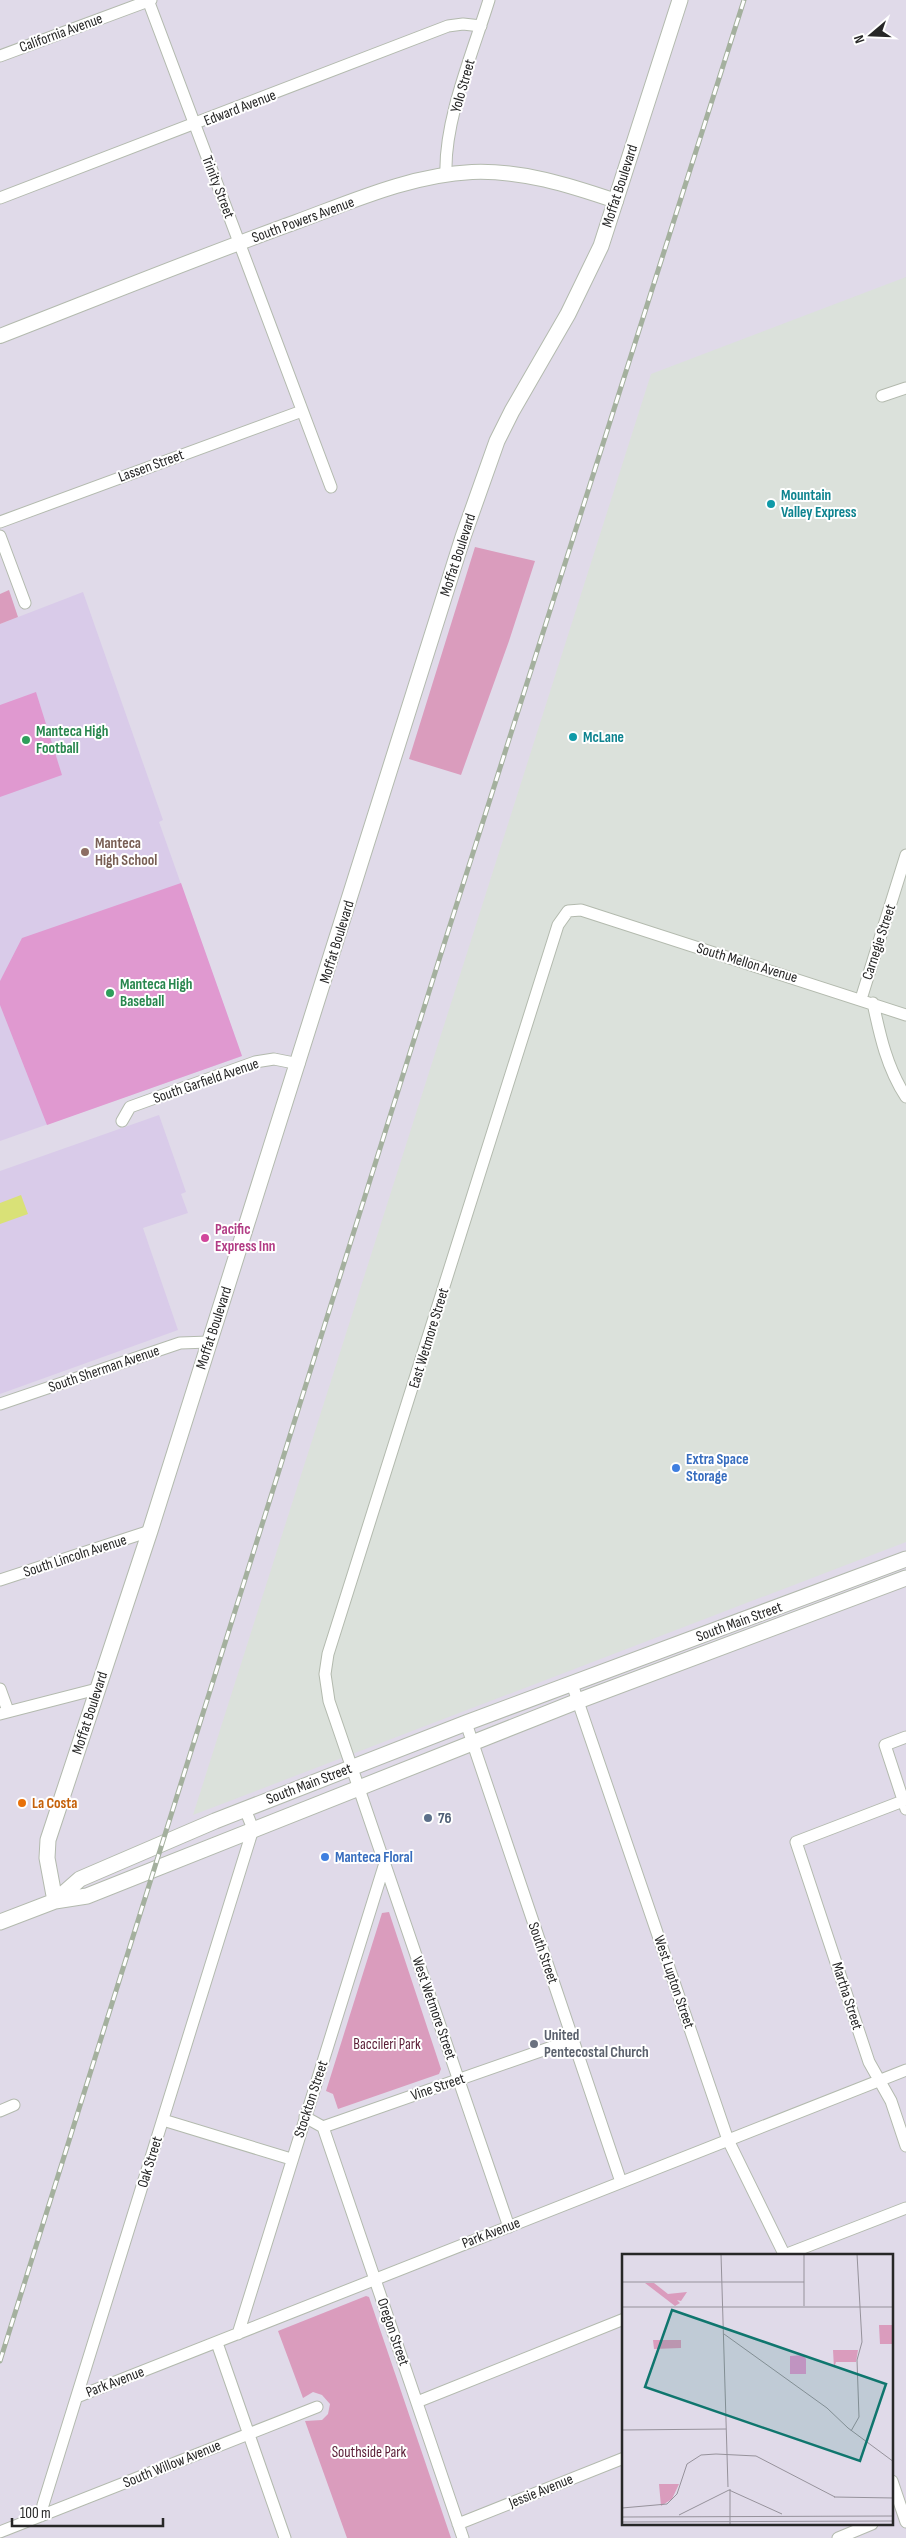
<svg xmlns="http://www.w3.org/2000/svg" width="906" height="2538" font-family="'Sofia Sans Condensed',sans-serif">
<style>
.industrial{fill:#dbe1db}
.education{fill:#d9cbe9}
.green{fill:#da9cbd}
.pitch{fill:#e099d0}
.water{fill:#d9e177}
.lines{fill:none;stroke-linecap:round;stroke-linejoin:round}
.minor-casing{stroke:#b3baae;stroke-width:13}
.tertiary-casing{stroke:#b3baae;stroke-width:16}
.secondary-casing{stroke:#b3baae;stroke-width:17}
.minor{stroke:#fff;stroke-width:11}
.tertiary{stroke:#fff;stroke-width:14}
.secondary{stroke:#fff;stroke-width:15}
.rail-casing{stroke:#a4b09e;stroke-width:5}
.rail{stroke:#fff;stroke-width:3;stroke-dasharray:9;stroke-linecap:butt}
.culture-dot{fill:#0f9aa8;stroke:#fff;stroke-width:2}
.leisure-dot{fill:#2e9e5b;stroke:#fff;stroke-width:2}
.education-dot{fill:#8d6e63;stroke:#fff;stroke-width:2}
.hotel-dot{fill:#d1479c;stroke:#fff;stroke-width:2}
.shop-dot{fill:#3f7fe0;stroke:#fff;stroke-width:2}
.food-dot{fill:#e8710a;stroke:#fff;stroke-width:2}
.service-dot{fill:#5c6f8a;stroke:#fff;stroke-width:2}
.worship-dot{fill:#6b7280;stroke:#fff;stroke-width:2}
.labels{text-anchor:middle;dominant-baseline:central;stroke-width:4;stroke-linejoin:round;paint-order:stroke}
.street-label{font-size:15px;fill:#272727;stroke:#fff}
.culture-label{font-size:15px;font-weight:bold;fill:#0d838f;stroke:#fff;text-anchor:start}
.leisure-label{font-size:15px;font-weight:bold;fill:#27864d;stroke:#fff;text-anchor:start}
.education-label{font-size:15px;font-weight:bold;fill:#785e54;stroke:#fff;text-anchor:start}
.hotel-label{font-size:15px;font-weight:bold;fill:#b23c85;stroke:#fff;text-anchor:start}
.shop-label{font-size:15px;font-weight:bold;fill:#366cbe;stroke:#fff;text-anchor:start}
.food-label{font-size:15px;font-weight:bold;fill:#c56008;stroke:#fff;text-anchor:start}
.service-label{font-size:15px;font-weight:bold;fill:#4e5e75;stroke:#fff;text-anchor:start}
.worship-label{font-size:15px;font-weight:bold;fill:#5b616d;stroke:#fff;text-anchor:start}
.park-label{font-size:15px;fill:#5c2038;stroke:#fff}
.inset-road{fill:none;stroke:#96929b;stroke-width:1}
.view{fill:#0f766e;fill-opacity:0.15;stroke:#0f766e;stroke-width:2.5}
.inset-edge{fill:none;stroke:#272727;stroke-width:2.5}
</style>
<rect width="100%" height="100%" fill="#e0dae9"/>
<path class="industrial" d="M906 277V1542L193 1815 651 374Z"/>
<path class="education" d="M83 592 163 820 159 822 242 1056 0 1141V624Z
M159 1115 186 1192 181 1194 188 1213 143 1228 178 1330 0 1394V1171Z"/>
<path class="green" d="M475 547 535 561 509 641 461 775 409 759Z
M9 590 18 617 0 624V594Z
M389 1912 441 2069 439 2074 338 2109 333 2094 326 2091 382 1913Z
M366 2296 369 2297 451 2538H347L305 2421 322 2420 328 2414 330 2404 322 2395 313 2392 303 2398 278 2331Z"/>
<path class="pitch" d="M36 692 62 775 0 797V705Z
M181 883 242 1056 47 1125 0 1005V981L22 938Z"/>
<path class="water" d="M21 1195 28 1214 0 1224V1203Z"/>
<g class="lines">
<defs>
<path id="minor" d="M148 0 331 487
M0 56 151 0
M446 174C444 120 473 52 489 0
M0 198 448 26 463 24 481 26
M882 396 906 388
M0 522 302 411
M0 536 25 603
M861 999 906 855
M873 1003C880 1036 887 1068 906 1097
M122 1121 130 1107 255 1062 274 1059 299 1064
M0 1404 180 1343 209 1342
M0 1580 150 1531
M572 1684 728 2140 785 2256
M0 1689 8 1711
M0 1714 97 1689
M466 1723 621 2182
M906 1737 885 1745 906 1809
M903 1801 796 1842 869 2062 891 2101 906 2146
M0 2111 14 2105
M305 2117 323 2127 572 2040
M163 2120 291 2159
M323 2127 463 2538
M509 2227 329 1701 325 1674 328 1654 558 925 568 911 581 910 906 1015
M782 2256 906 2208
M238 2334 385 1863
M217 2343 285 2538
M77 2397 906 2070
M417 2402 624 2319
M892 2481 906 2522
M41 2516 43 2505 253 1829 245 1809
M458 2524 624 2458
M0 2532 317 2407
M838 2538 872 2524"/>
<path id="tertiary" d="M0 336C98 298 196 258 296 222 353 201 411 175 472 172 522 170 569 185 616 201"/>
<path id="secondary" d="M55 1901 47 1858 48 1840 150 1531 463 537 497 441 512 411 568 314 601 246 680 0
M55 1901 80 1879 215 1821 466 1723 906 1559
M0 1922 55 1901 87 1896 578 1701 906 1578"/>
</defs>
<use href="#minor" class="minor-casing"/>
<use href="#tertiary" class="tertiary-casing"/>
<use href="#secondary" class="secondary-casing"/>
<use href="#minor" class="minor"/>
<use href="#tertiary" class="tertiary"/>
<use href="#secondary" class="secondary"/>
<defs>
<path id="rail" d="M0 2361 439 960 744 0"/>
</defs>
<use href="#rail" class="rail-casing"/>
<use href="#rail" class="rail"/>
</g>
<g class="culture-dot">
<circle cx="771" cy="504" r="5"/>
<circle cx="573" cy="737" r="5"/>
</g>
<g class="leisure-dot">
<circle cx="26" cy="740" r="5"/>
<circle cx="110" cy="993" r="5"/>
</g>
<circle class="education-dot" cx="85" cy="852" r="5"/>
<circle class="hotel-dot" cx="205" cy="1238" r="5"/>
<g class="shop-dot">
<circle cx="676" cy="1468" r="5"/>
<circle cx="325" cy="1857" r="5"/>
</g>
<circle class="food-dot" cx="22" cy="1803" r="5"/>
<circle class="service-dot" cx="428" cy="1818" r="5"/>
<circle class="worship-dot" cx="534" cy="2044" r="5"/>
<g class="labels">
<g class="street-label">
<text transform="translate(61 33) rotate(-20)">California Avenue</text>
<text transform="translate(463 86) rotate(-74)">Yolo Street</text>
<text transform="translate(240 108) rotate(-21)">Edward Avenue</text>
<text transform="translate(620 186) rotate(-72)">Moffat Boulevard</text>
<text transform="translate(218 187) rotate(69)">Trinity Street</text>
<text transform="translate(303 220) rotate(-20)">South Powers Avenue</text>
<text transform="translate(151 466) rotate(-20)">Lassen Street</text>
<text transform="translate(458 555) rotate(-72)">Moffat Boulevard</text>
<text transform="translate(337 942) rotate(-73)">Moffat Boulevard</text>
<text transform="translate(879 942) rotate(-72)">Carnegie Street</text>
<text transform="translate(747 963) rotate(17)">South Mellon Avenue</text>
<text transform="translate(206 1081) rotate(-19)">South Garfield Avenue</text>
<text transform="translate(214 1328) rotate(-72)">Moffat Boulevard</text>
<text transform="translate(429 1338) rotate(-73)">East Wetmore Street</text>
<text transform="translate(104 1369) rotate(-19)">South Sherman Avenue</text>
<text transform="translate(75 1556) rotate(-18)">South Lincoln Avenue</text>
<text transform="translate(739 1622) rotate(-20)">South Main Street</text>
<text transform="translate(90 1713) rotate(-72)">Moffat Boulevard</text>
<text transform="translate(309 1784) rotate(-21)">South Main Street</text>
<text transform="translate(543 1953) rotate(71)">South Street</text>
<text transform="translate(674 1982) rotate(71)">West Lupton Street</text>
<text transform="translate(847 1996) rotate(72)">Martha Street</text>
<text transform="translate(434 2008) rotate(71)">West Wetmore Street</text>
<text transform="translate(438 2087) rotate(-19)">Vine Street</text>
<text transform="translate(311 2099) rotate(-72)">Stockton Street</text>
<text transform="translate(150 2162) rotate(-73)">Oak Street</text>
<text transform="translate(491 2233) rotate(-21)">Park Avenue</text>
<text transform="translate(393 2332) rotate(71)">Oregon Street</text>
<text transform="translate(115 2382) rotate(-21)">Park Avenue</text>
<text transform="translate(172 2464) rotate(-22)">South Willow Avenue</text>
<text transform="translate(541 2491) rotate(-22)">Jessie Avenue</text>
</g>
<g class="culture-label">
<text x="781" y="495">Mountain<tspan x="781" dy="17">Valley Express</tspan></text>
<text x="583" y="737">McLane</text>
</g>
<g class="leisure-label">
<text x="36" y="731">Manteca High<tspan x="36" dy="17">Football</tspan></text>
<text x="120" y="984">Manteca High<tspan x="120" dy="17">Baseball</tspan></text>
</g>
<g class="education-label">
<text x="95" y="843">Manteca<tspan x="95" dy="17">High School</tspan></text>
</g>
<g class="hotel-label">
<text x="215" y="1229">Pacific<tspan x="215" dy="17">Express Inn</tspan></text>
</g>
<g class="shop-label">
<text x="686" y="1459">Extra Space<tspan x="686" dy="17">Storage</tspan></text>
<text x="335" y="1857">Manteca Floral</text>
</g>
<g class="food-label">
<text x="32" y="1803">La Costa</text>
</g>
<g class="service-label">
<text x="438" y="1818">76</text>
</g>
<g class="worship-label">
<text x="544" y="2035">United<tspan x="544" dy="17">Pentecostal Church</tspan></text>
</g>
<g class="park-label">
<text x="387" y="2044">Baccileri Park</text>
<text x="369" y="2452">Southside Park</text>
</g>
</g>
<g transform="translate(622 2254)">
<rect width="271" height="271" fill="#e0dae9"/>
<path d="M23 29H32L46 40 65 38 59 47 55 46 58 49 53 52ZM257 71H271V90H258ZM31 86H59V94L32 95ZM211 96H236L234 108H214L212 114ZM37 230H57L50 245 39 252Z" fill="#da9cbd"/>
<path d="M181 101 184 105V120H168V102Z" fill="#e099d0"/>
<path class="inset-road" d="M99 0 106 233M182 0V52M0 28H182M0 53H272M102 80 205 154 226 174 272 208M0 176 104 175M229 177 237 163 235 106 240 88 235 0M212 243 272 244M0 254 45 250 55 240 65 210 79 201 94 200 134 202 213 243M57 261 107 236 160 260M0 263 272 262M0 268 272 267M108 271V235"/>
<path class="view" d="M50 56 264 130 238 207 23 133Z"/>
<rect width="271" height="271" class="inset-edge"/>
</g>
<g transform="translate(871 35) rotate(251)" stroke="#ffffff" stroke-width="4" paint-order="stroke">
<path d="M0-4L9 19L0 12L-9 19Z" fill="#272727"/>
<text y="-8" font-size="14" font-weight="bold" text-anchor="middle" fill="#272727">N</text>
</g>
<path d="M12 2518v8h151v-8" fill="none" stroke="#272727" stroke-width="2.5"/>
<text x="20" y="2518" font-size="15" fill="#272727" stroke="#ffffff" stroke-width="4" paint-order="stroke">100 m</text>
</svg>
